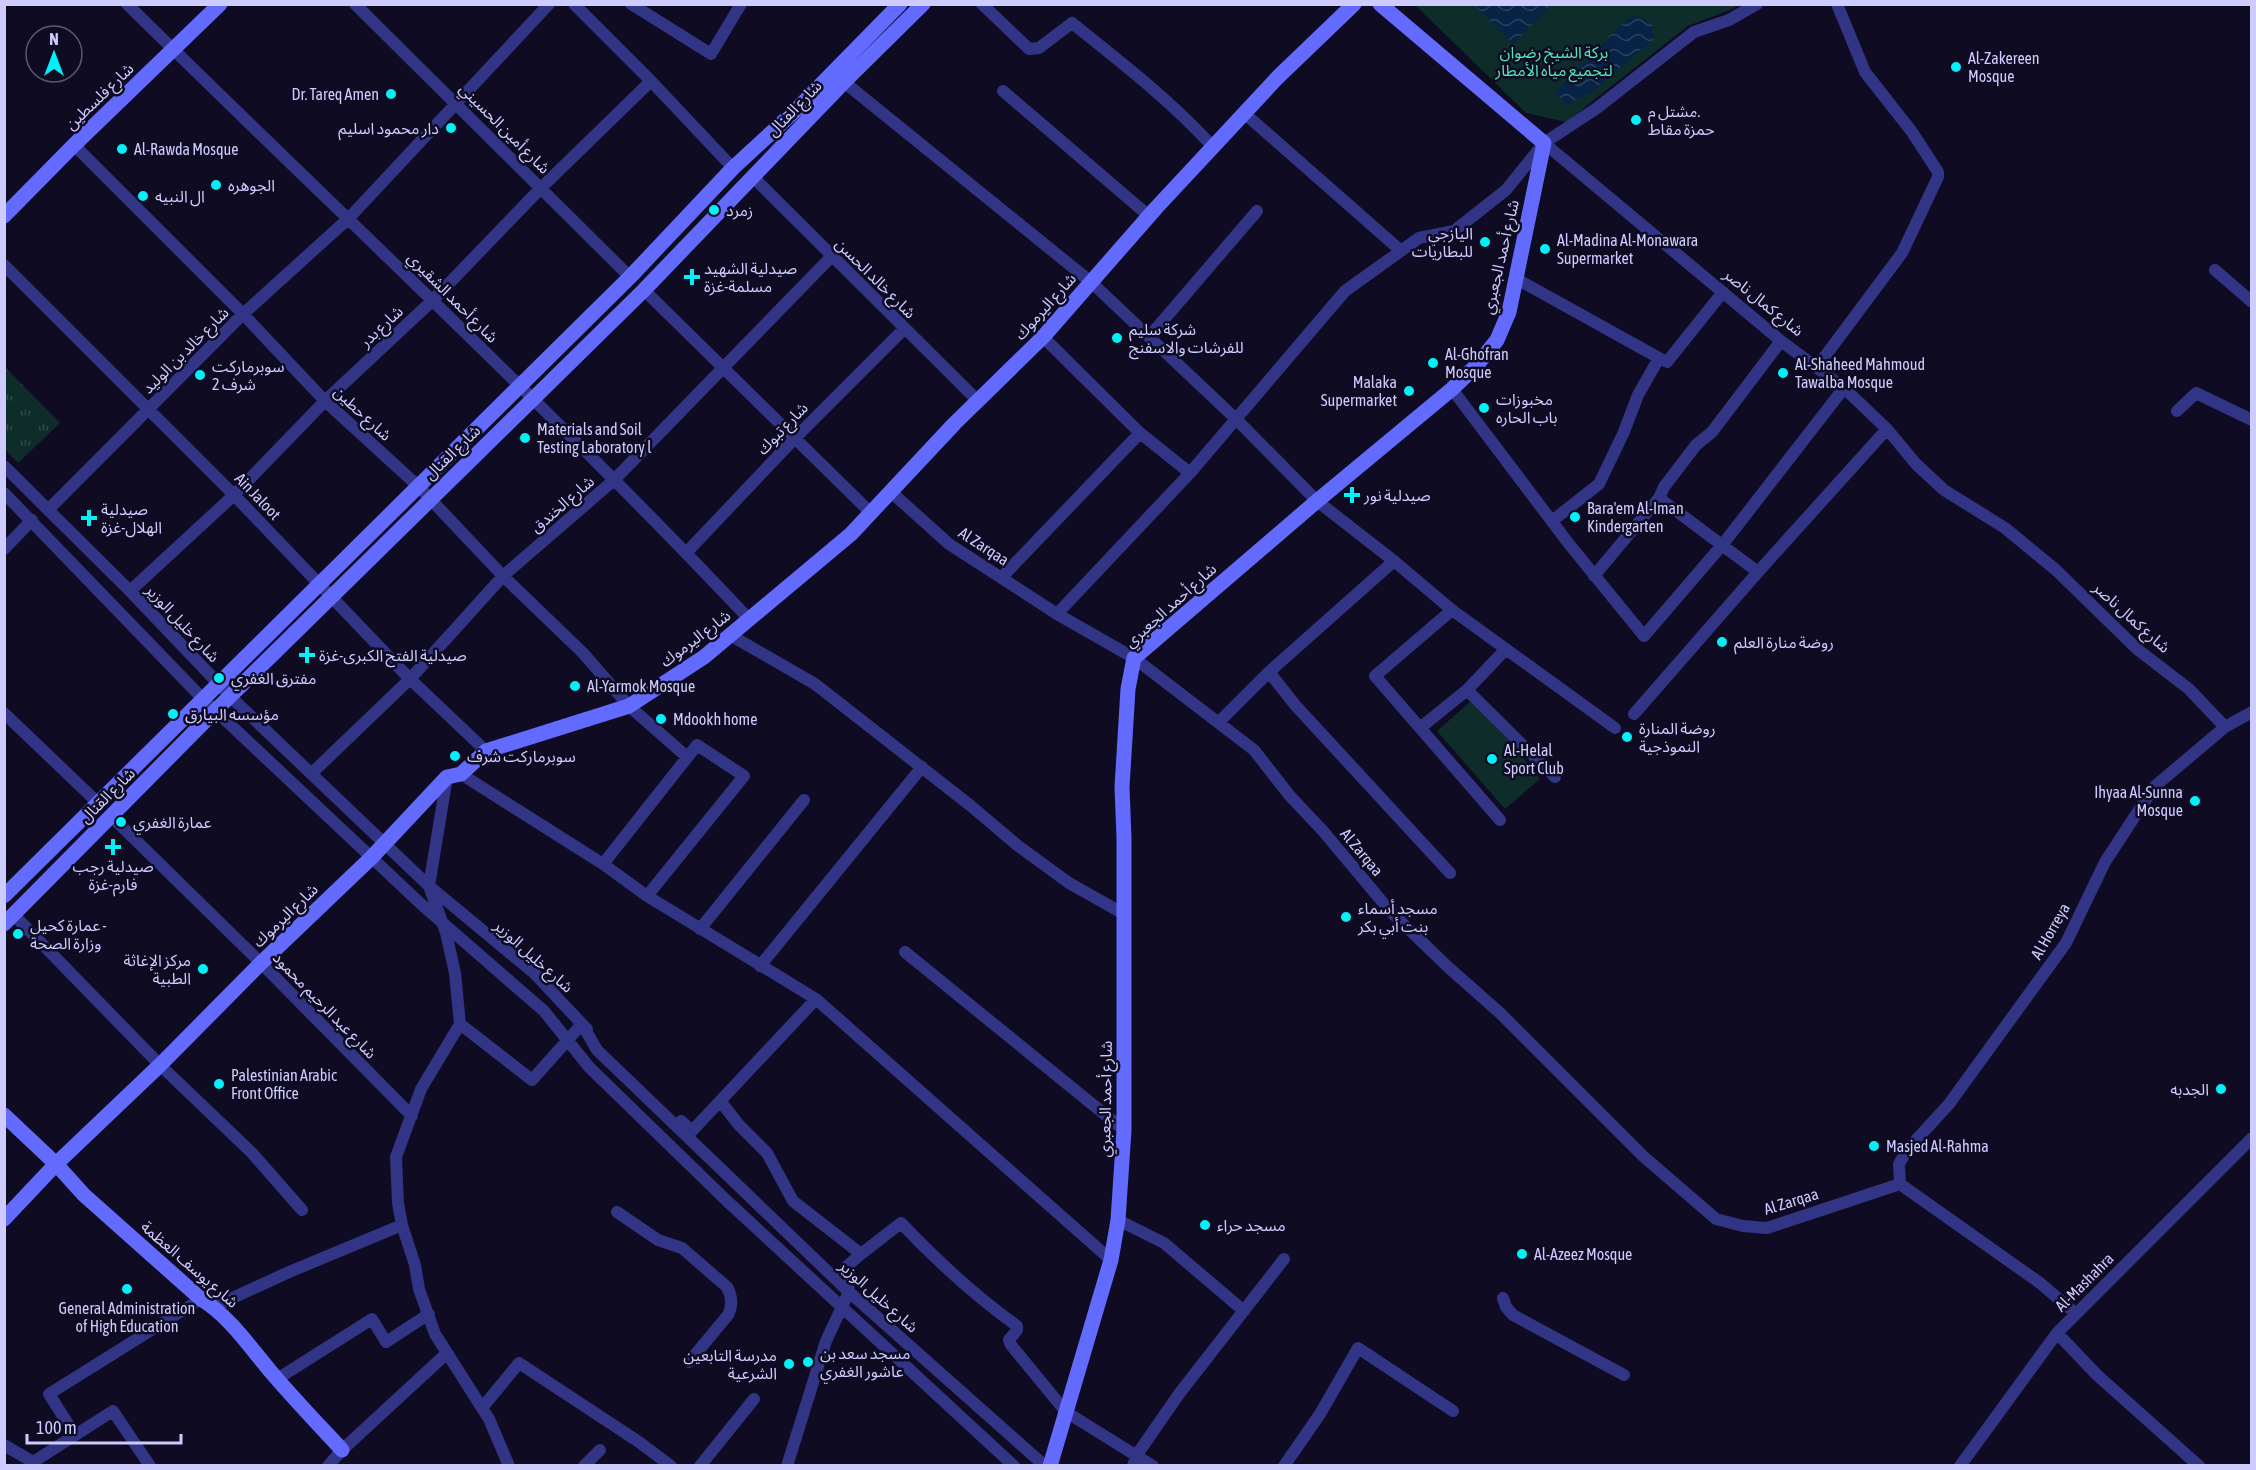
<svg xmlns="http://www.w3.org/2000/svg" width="2256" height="1470" font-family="'Asap Condensed','Noto Sans Arabic',sans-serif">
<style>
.grass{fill:url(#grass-tufts)}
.green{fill:#0e2c29}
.water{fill:url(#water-waves)}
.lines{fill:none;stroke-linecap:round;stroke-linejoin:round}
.street{stroke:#323585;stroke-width:12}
.secondary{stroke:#636bff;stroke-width:15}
.poi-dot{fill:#00f1f7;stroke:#0e0b22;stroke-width:2}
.labels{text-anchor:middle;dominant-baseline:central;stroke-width:5;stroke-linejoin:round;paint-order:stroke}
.park-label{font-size:16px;fill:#4fe9b7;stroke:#0e0b22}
.poi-label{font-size:16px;fill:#ceccff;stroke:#0e0b22;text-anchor:start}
.street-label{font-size:16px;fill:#ceccff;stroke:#0e0b22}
</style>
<defs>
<pattern id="grass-tufts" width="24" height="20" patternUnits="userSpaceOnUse" patternTransform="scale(1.5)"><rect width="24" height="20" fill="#0e2c29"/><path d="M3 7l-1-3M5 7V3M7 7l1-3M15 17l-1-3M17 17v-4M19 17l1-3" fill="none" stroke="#304949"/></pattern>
<pattern id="water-waves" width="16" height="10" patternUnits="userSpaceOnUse" patternTransform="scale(1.5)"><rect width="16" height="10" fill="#072345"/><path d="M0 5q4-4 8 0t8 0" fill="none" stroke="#2a4261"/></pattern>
</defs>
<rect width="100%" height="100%" fill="#0e0b22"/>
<path class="grass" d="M4 366 60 423 18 463 5 449Z"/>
<path class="green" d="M1415 5H1739L1730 10 1688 26 1566 122 1526 113Z
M1472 700 1507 738 1540 779 1505 809 1437 731Z"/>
<path class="water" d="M1474 5H1551L1513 44Z
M1635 16 1642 17 1652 24 1654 39 1589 94 1566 105 1555 91 1628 18Z"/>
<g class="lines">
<path class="street" d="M127 4C335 209 549 407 749 619
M355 4 630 277
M574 4 651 81 733 168
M631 4 711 54 741 4
M982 4 1029 49 1039 48 1072 23C1121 62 1171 101 1213 147
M844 82 1091 282 1237 420 1317 501 1394 561 1452 610 1615 728
M1003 91 1149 216
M1244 113 1400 250
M1544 143 1781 341 1844 388 1887 429 1916 464 1944 490 2005 528 2056 570 2137 649 2189 689 2225 727
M74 145 243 314 325 401 418 486 503 576 583 653 629 706 687 757
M753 177 978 401
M4 265 234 495 410 679 486 751
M2215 270 2252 302
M1515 278 1659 358
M644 290 871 513
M1043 337 1140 433 1190 473
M1149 337 1257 211
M1817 367 1902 253 1938 177V172L1912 132 1865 72 1837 4
M1452 389 1569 544 1644 636 1723 544 1844 388
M2177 411 2196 393 2252 420
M4 466 130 591 236 702 429 886 534 973 582 1024 597 1050 849 1292 1045 1466
M890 491 949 544 1057 614 1134 658 1254 750 1290 796 1323 831 1390 911 1448 967 1500 1013 1643 1156 1716 1219 1743 1226 1767 1228 1900 1184
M4 493 204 700 421 904 544 1011 589 1067 727 1201 1014 1466
M1659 498 1758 572
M48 510 243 314 349 218 549 4
M1552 521 1599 484 1623 434 1638 395 1659 358 1667 362 1723 292
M4 549 32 520
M686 553 795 438 904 329
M1594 576 1659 498 1664 487 1696 445 1712 432 1781 341
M1002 577 1140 433
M130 591 234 495 325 401 433 300 541 188 651 81
M1452 610 1375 676 1500 820
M1057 614 1190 473 1345 291 1419 238 1454 231 1506 190 1544 143 1597 108 1694 32 1729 20 1757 4
M730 635 815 684 971 806 1017 845 1069 883 1124 914
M1269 672 1296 706 1450 873
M1467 690 1555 777
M4 713 97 802
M1634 714 1758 572 1887 429
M1219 722 1269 672 1394 561
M1420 728 1467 690 1506 649
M312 773 410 679 503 576 614 480 831 257
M461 774 603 864 647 896 816 999 1111 1260
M447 777 429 886 446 933 455 973 460 1024 421 1089 396 1157 398 1203 402 1225 415 1265 419 1289 435 1334 489 1419 509 1466
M111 816 261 963 412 1116
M603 864 697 745 744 776 647 896
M14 915 160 1065 252 1153 302 1210
M700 929 804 800
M905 952 1124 1130
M760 966 922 767
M460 1024 532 1080 582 1024 587 1029
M721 1102 739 1125 767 1153 793 1201 861 1254 901 1223C937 1261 974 1295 1017 1326V1330L1009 1340 1011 1345 1066 1412 1153 1466
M681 1121 692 1131 816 999
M1900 1184 1899 1164 1907 1150 1949 1104 2066 943 2105 862 2154 787 2225 727 2252 712
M1900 1184 2040 1283 2075 1313
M617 1212 658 1240 682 1248 727 1287C732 1296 733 1305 728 1315L689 1362
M1118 1220 1164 1243 1244 1311
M1503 1298 1506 1307 1513 1315 1624 1375
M213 1307 289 1272 402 1225
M2057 1333 2097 1375 2199 1466
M277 1379 372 1319 386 1342 429 1314
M482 1408 519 1363 639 1442 671 1466
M75 1435 49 1394 201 1299
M4 1445 33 1462 36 1466
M33 1462 113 1411 150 1466
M328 1466 342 1450 446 1354
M584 1466 600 1450
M700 1466 754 1399
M787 1466 826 1341 849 1292 846 1267 861 1254
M1133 1466 1136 1456 1179 1394 1284 1259
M1284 1466 1320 1414 1358 1348 1453 1411
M1960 1466 2057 1333 2252 1138"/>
<path class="secondary" d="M4 216 74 145 220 4
M4 896 630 277 733 168 797 109 900 4
M4 924 216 710 644 290 844 82 923 4
M4 1115 56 1164 84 1195 201 1299C230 1317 249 1346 271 1372 294 1399 318 1424 342 1450
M4 1219 56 1164 160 1065 261 963 371 858 447 777 461 774 486 751 629 706 704 657 851 534 955 423 1043 337 1156 208 1278 77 1354 4
M1050 1466 1111 1260 1118 1220 1124 1130V838L1122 787 1128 689 1134 658 1317 501 1452 389 1477 365 1497 340 1509 312 1544 143 1380 4"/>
</g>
<g class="poi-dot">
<circle cx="1956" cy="67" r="6"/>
<circle cx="391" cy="94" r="6"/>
<circle cx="1636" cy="120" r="6"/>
<circle cx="451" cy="128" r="6"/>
<circle cx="122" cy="149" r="6"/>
<circle cx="216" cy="185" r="6"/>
<circle cx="143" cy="196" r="6"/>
<circle cx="714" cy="210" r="6"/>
<circle cx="1485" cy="242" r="6"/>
<circle cx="1545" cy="249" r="6"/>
<path d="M689 268h6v6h6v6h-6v6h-6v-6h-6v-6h6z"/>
<circle cx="1117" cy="338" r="6"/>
<circle cx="1433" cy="363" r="6"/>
<circle cx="1783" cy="373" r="6"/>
<circle cx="200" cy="375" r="6"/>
<circle cx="1409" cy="391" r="6"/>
<circle cx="1484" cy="408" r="6"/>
<circle cx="525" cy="438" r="6"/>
<path d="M1349 486h6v6h6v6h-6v6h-6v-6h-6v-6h6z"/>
<circle cx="1575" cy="517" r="6"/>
<path d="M86 509h6v6h6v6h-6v6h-6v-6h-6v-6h6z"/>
<circle cx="1722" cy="642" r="6"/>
<path d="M304 646h6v6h6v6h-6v6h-6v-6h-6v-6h6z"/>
<circle cx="219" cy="678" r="6"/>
<circle cx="575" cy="686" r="6"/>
<circle cx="173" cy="714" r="6"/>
<circle cx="661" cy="719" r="6"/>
<circle cx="1627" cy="737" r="6"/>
<circle cx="455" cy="756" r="6"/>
<circle cx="1492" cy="759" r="6"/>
<circle cx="2195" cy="801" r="6"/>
<circle cx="121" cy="822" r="6"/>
<path d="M110 838h6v6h6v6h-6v6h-6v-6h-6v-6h6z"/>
<circle cx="1346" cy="917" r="6"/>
<circle cx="18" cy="934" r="6"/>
<circle cx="203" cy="969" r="6"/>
<circle cx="219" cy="1084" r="6"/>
<circle cx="2221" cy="1089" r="6"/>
<circle cx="1874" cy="1146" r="6"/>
<circle cx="1205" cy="1225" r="6"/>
<circle cx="1522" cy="1254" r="6"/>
<circle cx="127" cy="1289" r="6"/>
<circle cx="808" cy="1362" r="6"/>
<circle cx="789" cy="1364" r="6"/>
</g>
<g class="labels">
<g class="park-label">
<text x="1554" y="52">بركة الشيخ رضوان<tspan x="1554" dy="18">لتجميع مياه الأمطار</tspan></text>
</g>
<g class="poi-label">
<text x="1968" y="58">Al-Zakereen<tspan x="1968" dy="18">Mosque</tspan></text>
<text x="379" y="94" text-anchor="end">Dr. Tareq Amen</text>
<text x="1648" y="111">مشتل م.<tspan x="1648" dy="18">حمزة مقاط</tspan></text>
<text x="439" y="128" text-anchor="end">دار محمود اسليم</text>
<text x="134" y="149">Al-Rawda Mosque</text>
<text x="228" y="185">الجوهره</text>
<text x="155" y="196">ال النبيه</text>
<text x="726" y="210">زمرد</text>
<text x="1473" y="233" text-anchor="end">اليازجي<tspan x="1473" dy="18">للبطاريات</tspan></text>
<text x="1557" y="240">Al-Madina Al-Monawara<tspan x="1557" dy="18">Supermarket</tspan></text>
<text x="704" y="268">صيدلية الشهيد<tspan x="704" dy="18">مسلمة-غزة</tspan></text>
<text x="1129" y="329">شركة سليم<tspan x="1129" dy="18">للفرشات والاسفنج</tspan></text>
<text x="1445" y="354">Al-Ghofran<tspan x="1445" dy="18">Mosque</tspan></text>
<text x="1795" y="364">Al-Shaheed Mahmoud<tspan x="1795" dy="18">Tawalba Mosque</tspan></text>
<text x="212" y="366">سوبرماركت<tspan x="212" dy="18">شرف 2</tspan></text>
<text x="1397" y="382" text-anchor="end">Malaka<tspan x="1397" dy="18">Supermarket</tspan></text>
<text x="1496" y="399">مخبوزات<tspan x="1496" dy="18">باب الحاره</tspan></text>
<text x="537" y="429">Materials and Soil<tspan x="537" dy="18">Testing Laboratory l</tspan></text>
<text x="1364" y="495">صيدلية نور</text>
<text x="1587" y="508">Bara'em Al-Iman<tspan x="1587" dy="18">Kindergarten</tspan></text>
<text x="101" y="509">صيدلية<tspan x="101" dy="18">الهلال-غزة</tspan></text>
<text x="1734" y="642">روضة منارة العلم</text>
<text x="319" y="655">صيدلية الفتح الكبرى-غزة</text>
<text x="231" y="678">مفترق الغفري</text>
<text x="587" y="686">Al-Yarmok Mosque</text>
<text x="185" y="714">مؤسسه البيارق</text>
<text x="673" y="719">Mdookh home</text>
<text x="1639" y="728">روضة المنارة<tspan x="1639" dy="18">النموذجية</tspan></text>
<text x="1504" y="750">Al-Helal<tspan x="1504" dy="18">Sport Club</tspan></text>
<text x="467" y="756">سوبرماركت شرف</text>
<text x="2183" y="792" text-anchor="end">Ihyaa Al-Sunna<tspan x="2183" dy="18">Mosque</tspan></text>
<text x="133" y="822">عمارة الغفري</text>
<text x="113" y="866" text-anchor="middle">صيدلية رجب<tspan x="113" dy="18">فارم-غزة</tspan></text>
<text x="1358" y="908">مسجد أسماء<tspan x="1358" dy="18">بنت أبي بكر</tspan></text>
<text x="30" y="925">عمارة كحيل -<tspan x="30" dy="18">وزارة الصحة</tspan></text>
<text x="191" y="960" text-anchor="end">مركز الإغاثة<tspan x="191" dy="18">الطبية</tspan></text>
<text x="231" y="1075">Palestinian Arabic<tspan x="231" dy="18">Front Office</tspan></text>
<text x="2209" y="1089" text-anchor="end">الجدبه</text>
<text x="1886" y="1146">Masjed Al-Rahma</text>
<text x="1217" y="1225">مسجد حراء</text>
<text x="1534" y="1254">Al-Azeez Mosque</text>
<text x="127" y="1308" text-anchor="middle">General Administration<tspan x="127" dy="18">of High Education</tspan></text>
<text x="820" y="1353">مسجد سعد بن<tspan x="820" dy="18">عاشور الغفري</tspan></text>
<text x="777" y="1355" text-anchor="end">مدرسة التابعين<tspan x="777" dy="18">الشرعية</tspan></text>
</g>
<g class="street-label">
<text transform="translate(99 96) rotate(-44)">شارع فلسطين</text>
<text transform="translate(794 108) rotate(-46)">شارع القنال</text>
<text transform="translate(505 128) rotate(45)">شارع أمين الحسيني</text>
<text transform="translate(1500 257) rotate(-77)">شارع أحمد الجعبري</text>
<text transform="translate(876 278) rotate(45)">شارع خالد الحسن</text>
<text transform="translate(453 297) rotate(45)">شارع أحمد الشقيري</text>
<text transform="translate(1764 302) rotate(39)">شارع كمال ناصر</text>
<text transform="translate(1045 306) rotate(-48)">شارع اليرموك</text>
<text transform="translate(381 326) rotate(-43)">شارع بدر</text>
<text transform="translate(185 350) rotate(-45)">شارع خالد بن الوليد</text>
<text transform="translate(363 413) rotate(43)">شارع حطين</text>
<text transform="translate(782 428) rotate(-46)">شارع تبوك</text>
<text transform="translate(452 452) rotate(-44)">شارع القنال</text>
<text transform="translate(258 496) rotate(46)">Ain Jaloot</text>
<text transform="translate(562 504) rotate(-41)">شارع الخندق</text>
<text transform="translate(984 546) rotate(33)">Al Zarqaa</text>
<text transform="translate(1170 605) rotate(-42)">شارع أحمد الجعبري</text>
<text transform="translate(2132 617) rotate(42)">شارع كمال ناصر</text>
<text transform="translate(183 623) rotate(47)">شارع خليل الوزير</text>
<text transform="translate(695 638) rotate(-37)">شارع اليرموك</text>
<text transform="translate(107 795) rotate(-45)">شارع القنال</text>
<text transform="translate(1362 852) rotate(50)">Al Zarqaa</text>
<text transform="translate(285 915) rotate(-44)">شارع اليرموك</text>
<text transform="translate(2050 931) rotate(-60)">Al Horreya</text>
<text transform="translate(534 956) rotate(42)">شارع خليل الوزير</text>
<text transform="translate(325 1005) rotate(46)">شارع عبد الرحيم محمود</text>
<text transform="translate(1105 1099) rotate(-89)">شارع أحمد الجعبري</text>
<text transform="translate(1791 1201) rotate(-17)">Al Zarqaa</text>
<text transform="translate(190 1264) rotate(41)">شارع يوسف العظمة</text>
<text transform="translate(2084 1282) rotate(-45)">Al-Mashahra</text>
<text transform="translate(879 1296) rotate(42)">شارع خليل الوزير</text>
</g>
</g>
<rect width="2256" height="1470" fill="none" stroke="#ceccff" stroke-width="12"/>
<g transform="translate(54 54)"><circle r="28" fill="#0e0b22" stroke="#5b587a" stroke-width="1.5"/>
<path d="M0-4.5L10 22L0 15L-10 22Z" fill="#00f1f7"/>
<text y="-9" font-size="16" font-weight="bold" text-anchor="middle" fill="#ceccff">N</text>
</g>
<path d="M27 1434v9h154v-9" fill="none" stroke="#ceccff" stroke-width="3"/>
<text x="36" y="1434" font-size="18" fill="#ceccff" stroke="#0e0b22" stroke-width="4.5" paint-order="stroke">100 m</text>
</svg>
